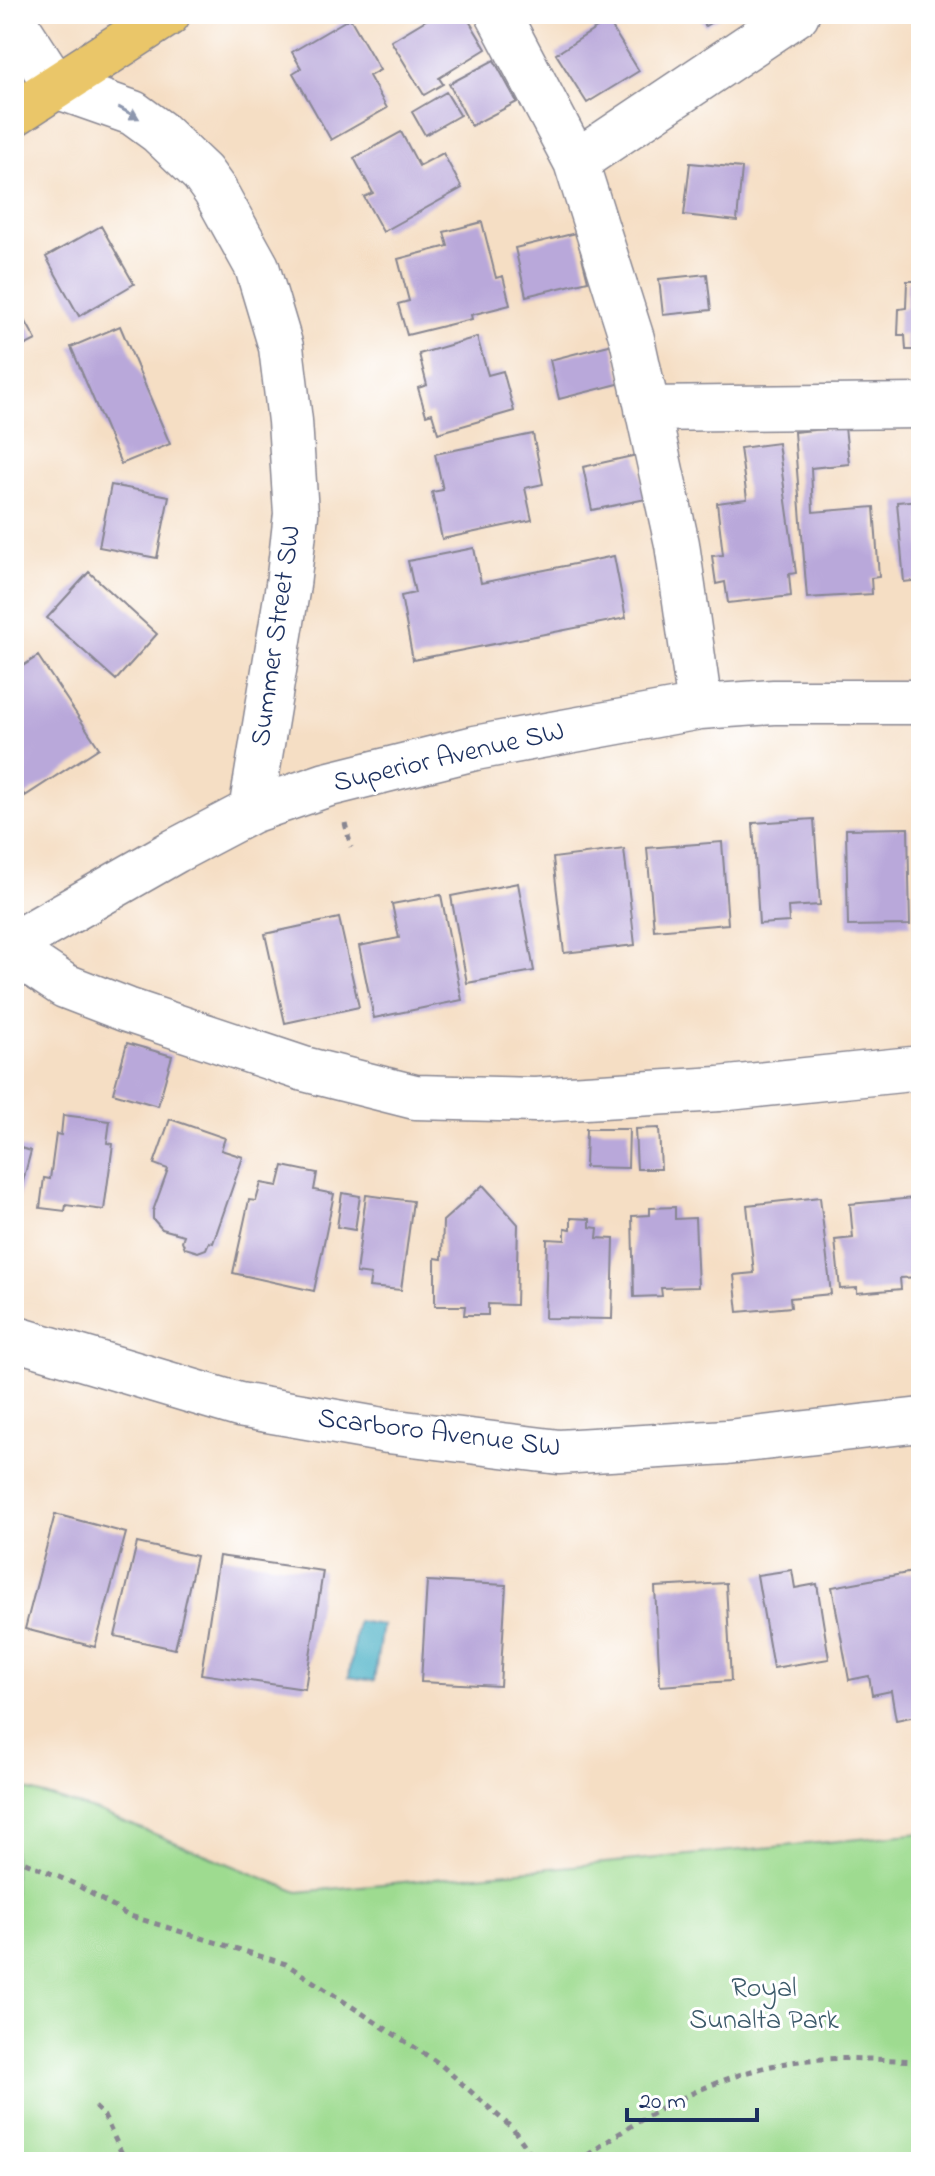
<svg xmlns="http://www.w3.org/2000/svg" width="935" height="2176" font-family="'Indie Flower',sans-serif">
<style>
.green{fill:#9edb90;stroke:#5c8577;stroke-width:2}
.water{fill:#45aec4;stroke:#306e91;stroke-width:2}
.building{fill:#b9a8da}
.lines{fill:none;stroke-linecap:round;stroke-linejoin:round}
.minor-casing{stroke:#888691;stroke-width:47}
.major-casing{stroke:#888691;stroke-width:47}
.path{stroke:#888691;stroke-width:5;stroke-dasharray:6 6;stroke-linecap:butt}
.minor{stroke:#fff;stroke-width:44}
.major{stroke:#eac669;stroke-width:44}
.oneway{fill:#8d97ae}
.labels{text-anchor:middle;dominant-baseline:central;stroke-width:6;stroke-linejoin:round;paint-order:stroke}
.street-label{font-size:28px;fill:#1b2f5e;stroke:#fff}
.park-label{font-size:28px;fill:#3c5a6a;stroke:#fff}
</style>
<rect width="100%" height="100%" fill="#fff"/>
<filter id="ink" filterUnits="userSpaceOnUse"><feTurbulence type="fractalNoise" baseFrequency=".0125" numOctaves="2"/><feDisplacementMap in="SourceGraphic" scale="16" xChannelSelector="R" yChannelSelector="G"/><feConvolveMatrix kernelMatrix="1 2 1 2 8 2 1 2 1" color-interpolation-filters="sRGB"/></filter>
<filter id="wash" filterUnits="userSpaceOnUse"><feTurbulence type="fractalNoise" baseFrequency=".006" numOctaves="4" result="noise"/><feDisplacementMap in="SourceGraphic" scale="32" xChannelSelector="R" yChannelSelector="G"/><feGaussianBlur stdDeviation="1.8" result="paint"/><feColorMatrix in="noise" values="0 0 0 0 0 0 0 0 0 0 0 0 0 0 0 0 0 1.4 0 .05"/><feComposite in="paint" operator="in"/></filter>
<g filter="url(#wash)">
<rect width="100%" height="100%" fill="#f5dec4"/>
<path class="green" d="M14 1786 100 1812 298 1892 921 1833V2162H14Z"/>
<path class="water" d="M357 1621 382 1625 374 1681 349 1677Z"/>
<g id="blocks">
<path class="building" d="M436 14H465L486 49 439 78 443 84 424 95 391 41Z
M698 14H725L705 26Z
M350 18 380 70 369 76 387 108 331 140 293 73 301 68 292 52Z
M608 21 639 71 587 103 556 54Z
M494 60 517 102 471 126 449 84Z
M446 92 460 115 425 135 412 112Z
M401 132 419 166 443 153 462 188 383 232 364 197 373 193 354 158Z
M919 152H921V241L912 240Z
M690 163 742 168 737 221 684 215Z
M482 222 496 278 503 276 510 305 471 315 472 319 407 335 398 304 409 301 398 259 448 246 444 232Z
M101 226 134 284 79 316 46 257Z
M576 233 588 281 526 296 515 248Z
M707 274 711 310 663 315 659 279Z
M907 281H921V350H906L905 335H898L899 309 906 308Z
M14 300 36 340 14 351Z
M120 326 170 444 121 464 71 347Z
M477 337 488 375 503 371 514 411 438 433 432 413 426 415 418 388 427 385 419 354Z
M613 344 622 383 559 399 550 360Z
M845 427 849 464 811 468 813 512 874 507 879 577 871 578 872 594 807 598 794 432Z
M533 434 543 484 525 488 532 520 442 539 432 492 443 490 435 454Z
M778 443 796 573 789 574 791 596 728 603 725 582 716 584 712 556 723 555 717 503 747 499 740 448Z
M637 455 646 499 592 510 583 467Z
M111 485 169 496 157 558 99 547Z
M921 500V580L904 582 897 502Z
M474 548 481 583 614 556 626 618 413 660 401 596 415 593 408 561Z
M89 572 157 634 116 680 47 618Z
M38 656 99 748 25 796 14 779V672Z
M814 819 820 905 788 907 789 922 759 924 753 823Z
M908 828 910 925 848 926 846 829Z
M722 842 728 924 654 930 647 848Z
M624 849 635 945 564 953 553 858Z
M518 883 534 971 467 983 451 896Z
M441 895 462 1000 374 1018 359 946 399 938 392 904Z
M339 918 359 1007 285 1023 265 934Z
M127 1043 172 1056 158 1106 113 1093Z
M63 1115 110 1121 107 1143 113 1144 104 1210 66 1205 65 1211 40 1208 44 1178 50 1179 56 1134 61 1135Z
M170 1119 225 1138 221 1150 243 1157 213 1243 209 1242 206 1249 198 1252 185 1248 182 1241 184 1235 162 1229 153 1219V1211L168 1169 154 1164Z
M659 1128 661 1169H637L635 1129Z
M586 1129H629L628 1168 585 1167Z
M14 1146 31 1151 18 1200 14 1199Z
M283 1166 317 1173 314 1190 334 1194 314 1291 233 1273 249 1200 256 1201 261 1183 278 1186Z
M483 1185 518 1224 516 1305 488 1304V1315H464L465 1306H435V1258L442 1259 443 1221Z
M342 1193 360 1196 355 1230 337 1227Z
M366 1195 413 1201 401 1290 369 1287 371 1275 356 1273Z
M820 1197 831 1294 790 1298 791 1307 738 1312 734 1275 754 1273 747 1205Z
M914 1198 921 1277 900 1278 901 1289 857 1293V1288L840 1289 835 1240 853 1238 850 1204Z
M675 1207V1219L695 1218 698 1287 661 1288 662 1296 634 1297 632 1216 650 1215V1208Z
M571 1218 590 1219V1227L598 1228 597 1238 614 1239 612 1319 545 1318 547 1239 565 1240V1228L571 1229Z
M55 1514 126 1533 95 1647 25 1629Z
M137 1543 196 1556 175 1649 115 1636Z
M219 1556 323 1571 305 1689 201 1674Z
M792 1570 795 1588 817 1584 829 1659 773 1668 757 1575Z
M913 1572 921 1615V1715L896 1720 891 1691 872 1695 869 1676 849 1680 832 1587Z
M427 1581 506 1585 500 1686 421 1682Z
M726 1583 731 1681 660 1686 655 1587Z"/>
</g>
</g>
<g filter="url(#ink)">
<use href="#blocks" fill-opacity="0" stroke="#888691" stroke-width="2"/>
<g class="lines">
<defs>
<path id="minor" d="M498 14 576 162 632 339 677 544 700 707
M14 21 56 86 133 113 159 132 202 173 215 191 257 267 281 347 290 421 296 514 288 585 251 811
M576 162 797 14
M647 409 921 406
M14 943 175 851 251 811 326 785 475 748 700 707 774 702H921
M14 952 65 986 127 1010 304 1069 415 1097 535 1100 719 1089 921 1068
M14 1338 239 1405 388 1431 559 1452 727 1442 921 1420"/>
<path id="major" d="M14 114 168 14"/>
</defs>
<use href="#minor" class="minor-casing"/>
<use href="#major" class="major-casing"/>
<path class="path" d="M345 823 351 847
M14 1857 77 1885 127 1915 286 1964 440 2064 513 2129 537 2162
M95 2107 104 2116 126 2162
M578 2162C642 2115 718 2072 799 2061 839 2056 880 2060 921 2061"/>
<use href="#minor" class="minor"/>
<use href="#major" class="major"/>
</g>
<defs><path id="oneway-solid" d="M-6-.8H1V-3.2L6.5 0L1 3.2V.8H-6Z" transform="scale(2)"/></defs>
<use class="oneway" href="#oneway-solid" transform="translate(129 113) rotate(29)"/>
</g>
<g class="labels">
<g class="street-label">
<text transform="translate(277 636) rotate(-82)">Summer Street SW</text>
<text transform="translate(449 758) rotate(-13)">Superior Avenue SW</text>
<text transform="translate(439 1434) rotate(7)">Scarboro Avenue SW</text>
</g>
<g class="park-label">
<text x="764" y="1989">Royal<tspan x="764" dy="32">Sunalta Park</tspan></text>
</g>
</g>
<rect width="935" height="2176" fill="none" stroke="#fff" stroke-width="48"/>
<path d="M627 2108v12h130v-12" fill="none" stroke="#1b2f5e" stroke-width="4"/>
<text x="639" y="2108" font-size="24" fill="#1b2f5e" stroke="#ffffff" stroke-width="6" paint-order="stroke">20 m</text>
</svg>
